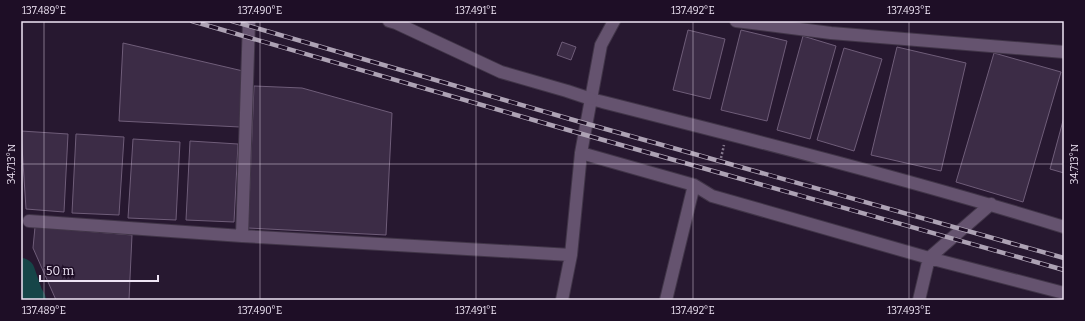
<svg xmlns="http://www.w3.org/2000/svg" width="1085" height="321" font-family="Bitter,serif">
<style>
.lines{fill:none;stroke-linecap:round;stroke-linejoin:round}
.river{stroke:#164548;stroke-width:28}
.building{fill:#3c2c46;stroke:#6f5d79}
.minor-casing{stroke:#413548;stroke-width:14}
.tertiary-casing{stroke:#413548;stroke-width:14}
.path{stroke:#84788c;stroke-width:2.5;stroke-dasharray:2 2;stroke-linecap:butt}
.minor{stroke:#65536f;stroke-width:12}
.tertiary{stroke:#65536f;stroke-width:12}
.rail-casing{stroke:#ada2b4;stroke-width:4.5}
.rail{stroke:#1e0e26;stroke-width:3;stroke-dasharray:9;stroke-linecap:butt}
.ticks{fill:none;stroke:#efe5f5;stroke-width:1;stroke-opacity:0.45}
.neatline{fill:none;stroke:#efe5f5;stroke-width:1.5}
.ticks-label{font-size:10px;text-anchor:middle;fill:#efe5f5}
</style>
<rect width="100%" height="100%" fill="#271830"/>
<g class="lines">
<path class="river" d="M21 272 29 295 32 300"/>
</g>
<path class="building" d="M688 30 725 39 710 99 673 90Z
M741 30 787 41 767 121 721 110Z
M803 36 836 46 810 139 777 130Z
M562 42 576 47 571 60 557 55Z
M123 43 243 71 240 127 119 121Z
M897 47 966 63 941 171 871 155Z
M844 48 882 59 854 151 817 140Z
M994 53 1061 72 1023 202 956 182Z
M254 86 302 88 392 113 386 235 248 228Z
M1064 117V173L1050 169Z
M21 131 68 134 64 212 26 209Z
M76 134 124 137 119 215 72 213Z
M133 139 180 142 176 220 128 218Z
M190 141 238 144 234 222 186 220Z
M35 227 132 235 129 300H56L33 248Z"/>
<g class="lines">
<defs>
<path id="minor" d="M736 21 831 33 1064 52
M591 99C749 139 908 179 1064 227
M581 153 694 185 712 196 929 258 1064 293
M29 221 242 236 571 255
M242 236 249 21
M562 300 571 255 581 153 601 45 614 21
M666 300 694 185
M919 300 929 258 991 204"/>
<path id="tertiary" d="M389 21 396 23 501 72 567 91 591 99"/>
</defs>
<use href="#minor" class="minor-casing"/>
<use href="#tertiary" class="tertiary-casing"/>
<path class="path" d="M721 158 724 145"/>
<use href="#minor" class="minor"/>
<use href="#tertiary" class="tertiary"/>
<defs>
<path id="rail" d="M192 21 568 130 1064 270
M232 21 570 119 1064 258"/>
</defs>
<use href="#rail" class="rail-casing"/>
<use href="#rail" class="rail"/>
</g>
<path class="ticks" d="M44 21V300M260 21V300M476 21V300M693 21V300M909 21V300M21 164H1064"/>
<rect width="1085" height="321" fill="none" stroke="#1e0e26" stroke-width="44"/>
<path d="M40 275v6h118v-6" fill="none" stroke="#efe5f5" stroke-width="2"/>
<text x="46" y="275" font-size="12" fill="#efe5f5" stroke="#1e0e26" stroke-width="3" paint-order="stroke">50 m</text>
<rect x="22" y="22" width="1041" height="277" class="neatline"/>
<g class="ticks-label">
<text x="44" y="14">137.489°E</text>
<text x="260" y="14">137.490°E</text>
<text x="476" y="14">137.491°E</text>
<text x="693" y="14">137.492°E</text>
<text x="909" y="14">137.493°E</text>
<text transform="translate(11 164) rotate(-90)" y="4">34.713°N</text>
<text transform="translate(1074 164) rotate(-90)" y="4">34.713°N</text>
<text x="44" y="314">137.489°E</text>
<text x="260" y="314">137.490°E</text>
<text x="476" y="314">137.491°E</text>
<text x="693" y="314">137.492°E</text>
<text x="909" y="314">137.493°E</text>
</g>
</svg>
